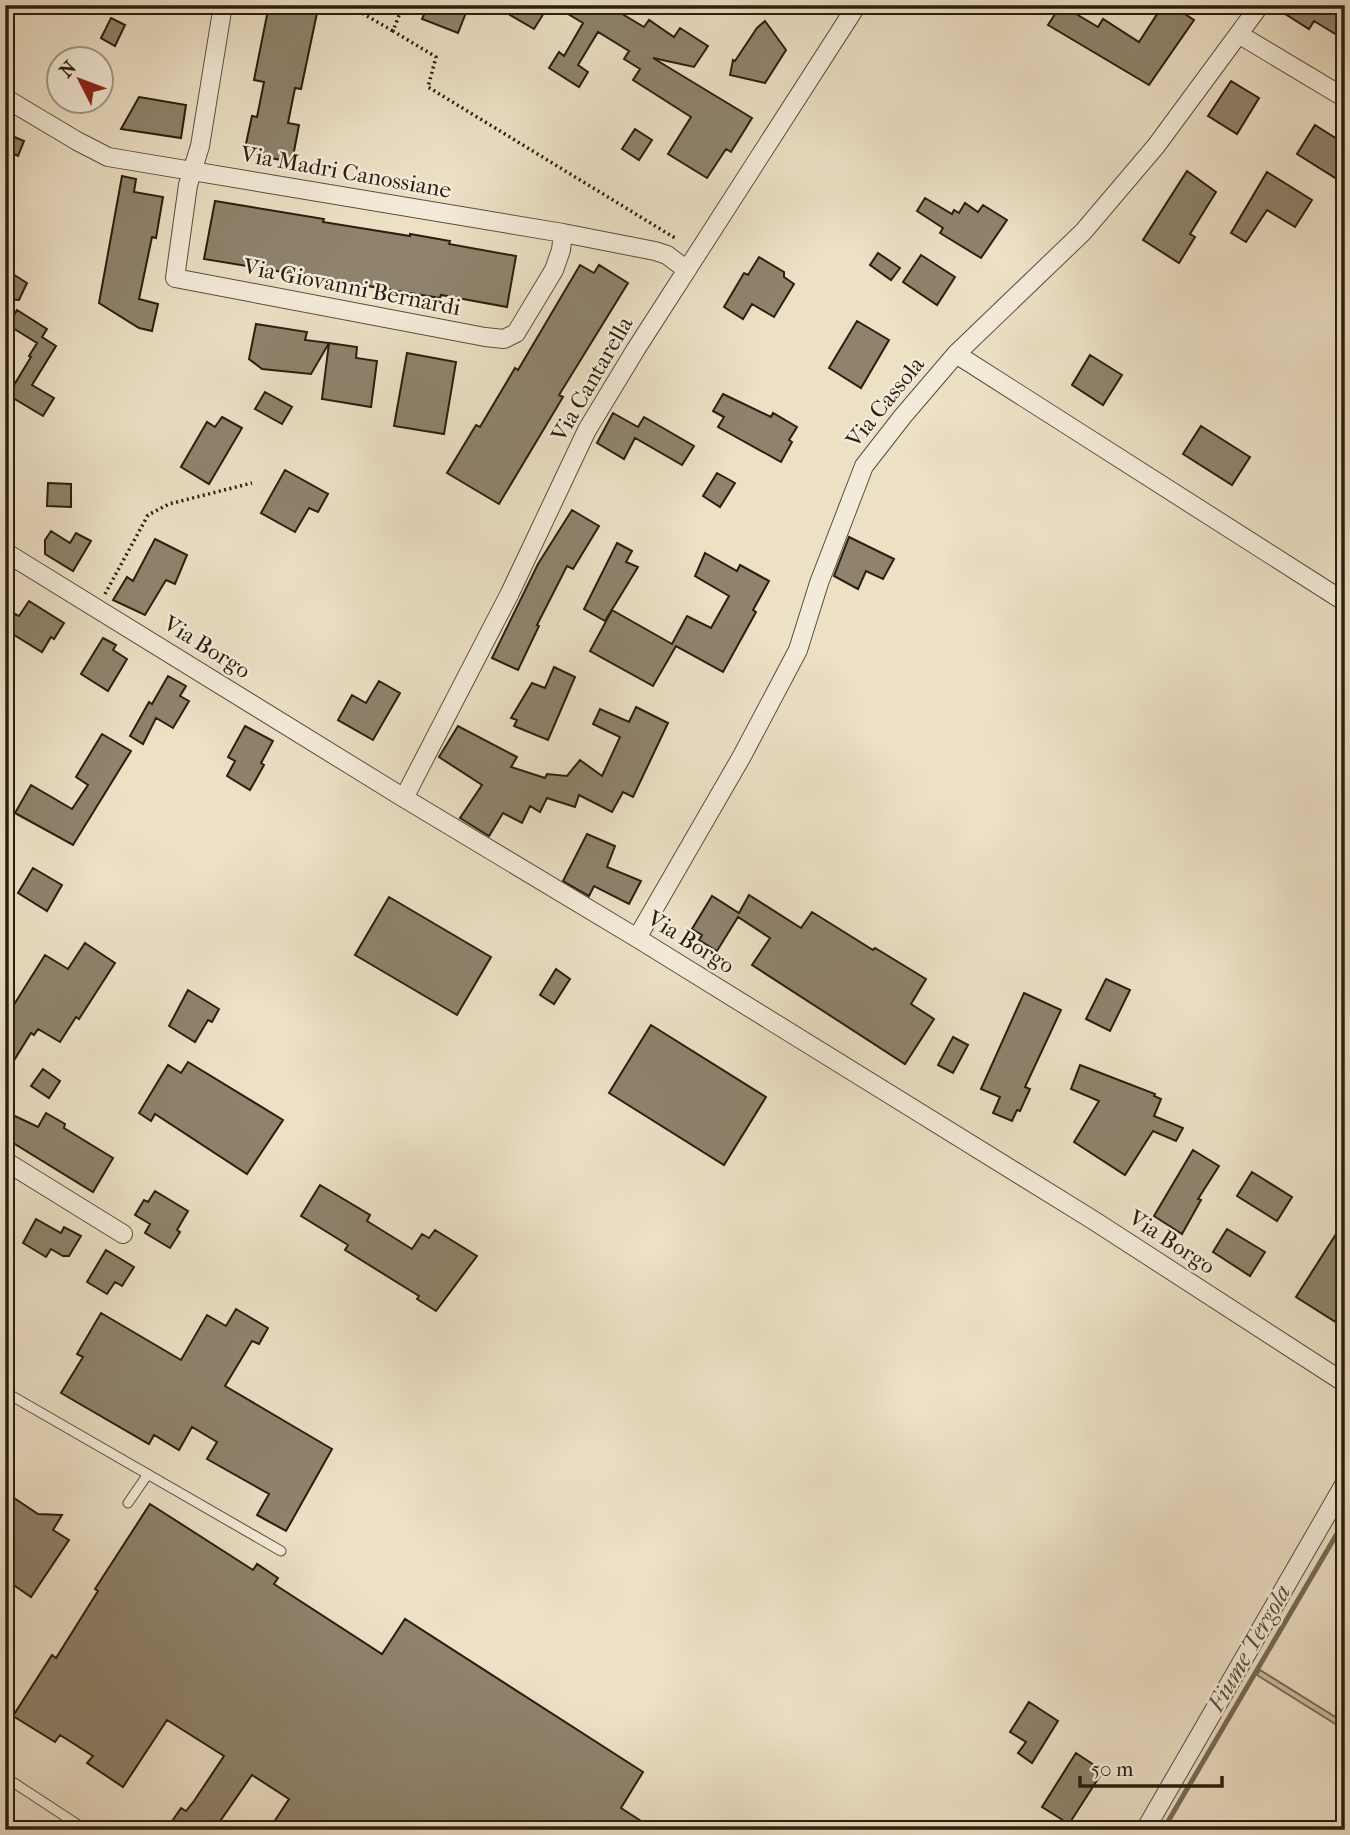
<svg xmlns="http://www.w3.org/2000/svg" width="1350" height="1835" font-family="'IM FELL French Canon',serif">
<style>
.green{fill:#cbbfa6;stroke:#7a6e5a;stroke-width:2}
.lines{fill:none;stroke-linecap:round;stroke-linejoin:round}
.stream{stroke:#776b57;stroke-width:5}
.building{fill:#8f836d;stroke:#2a1e0e;stroke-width:2}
.service-casing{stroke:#5a4e3c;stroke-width:11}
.minor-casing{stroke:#5a4e3c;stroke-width:20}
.path{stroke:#2a1e0e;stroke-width:3.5;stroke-dasharray:2 3.5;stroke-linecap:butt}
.service{stroke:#f3ebd9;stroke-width:9}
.minor{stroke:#f3ebd9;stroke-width:18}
.labels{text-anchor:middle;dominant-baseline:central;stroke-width:5;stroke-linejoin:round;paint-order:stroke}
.street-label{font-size:23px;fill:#2a1e0e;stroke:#f3ebd9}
.water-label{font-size:24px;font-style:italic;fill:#5d513e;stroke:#f3ebd9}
</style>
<rect width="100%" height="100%" fill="#ece0c5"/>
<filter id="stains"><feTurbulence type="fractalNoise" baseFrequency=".00286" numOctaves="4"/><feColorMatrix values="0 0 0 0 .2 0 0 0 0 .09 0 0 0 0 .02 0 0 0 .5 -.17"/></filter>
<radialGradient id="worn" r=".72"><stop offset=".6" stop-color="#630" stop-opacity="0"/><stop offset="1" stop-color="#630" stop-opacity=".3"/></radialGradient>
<path class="green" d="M1260 1670 1345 1723V1730L1257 1675Z"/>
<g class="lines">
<path class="stream" d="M1163 1830 1345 1520"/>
</g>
<path class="building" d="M269 5 317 13 301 89 295 88 288 123 299 125 292 162 244 153 252 116 257 117 264 82 254 80Z
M428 5H469L458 33 422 19Z
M493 5H549L534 29Z
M553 5H607L644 27 649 20 674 37 680 28 708 46 694 67 653 58 752 118 731 152 726 149 707 178 668 154 691 117 633 80 640 69 624 59 629 51 598 32 578 65 588 72 579 87 549 68 559 52 564 56 583 23Z
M1061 5 1098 27 1103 19 1139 42 1163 5H1171L1194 20 1149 85 1048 25Z
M1271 5H1345V40L1314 21 1309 29Z
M111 18 125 25 115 46 101 38Z
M765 21 786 50 765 83 730 75 733 60 735 61 757 28Z
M1231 81 1259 98 1237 134 1208 116Z
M139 97 186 105 181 138 121 129Z
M1315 125 1345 144V166L1337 179 1297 154Z
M635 129 652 140 639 160 622 149Z
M5 133 24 141 18 156 5 150Z
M1187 171 1216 192 1190 234 1195 237 1179 263 1143 240Z
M1267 172 1312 200 1295 227 1267 210 1246 242 1231 233Z
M122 176 136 179 134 192 163 197 156 238 152 237 139 299 158 304 152 331 139 328 99 303Z
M925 198 952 214 954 210 959 213 965 203 978 212 983 205 1007 220 981 258 940 233 943 228 917 211Z
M215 201 324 219 323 222 410 236V234L450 241 449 244 516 256 507 307 441 295 440 298 204 259Z
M878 253 900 268 891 280 870 265Z
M921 255 955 277 937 305 903 282Z
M759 257 784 272V277L794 284 774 317 752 304 743 319 724 307 744 273 748 275Z
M580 265 594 273 599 265 628 283 559 395 563 397 499 504 447 473 476 425 480 427 515 368 518 370Z
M5 269 27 283 19 300 5 299Z
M17 310 47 329 42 337 56 346 32 385 54 398 43 416 8 395 31 357 29 356 37 343 8 325Z
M857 321 889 340 861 388 829 368Z
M256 324 307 332 305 340 329 343 311 374 262 369 249 359Z
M329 343 357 347 356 358 377 361 371 407 322 399Z
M407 353 456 362 444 434 394 426Z
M1090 355 1122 375 1103 405 1072 385Z
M265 392 292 407 282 424 255 409Z
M723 394 771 417 773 413 797 427 789 440 792 442 781 462 718 427 724 417 713 411Z
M613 413 638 427 644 417 694 446 682 465 635 438 624 459 597 443Z
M222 417 242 428 209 484 181 467 207 422 215 427Z
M1201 426 1250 457 1232 485 1183 454Z
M285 470 328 494 318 512 309 508 295 532 261 513Z
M717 473 735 483 720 507 703 496Z
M48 483 71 484V507L47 506Z
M572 510 599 526 573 569 567 566 537 625 539 626 518 670 492 658 538 564Z
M51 531 70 543 76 533 91 541 73 571 45 554V540Z
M849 537 894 559 883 579 866 571 858 589 834 576Z
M155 539 187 555 175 584 166 580 145 615 113 600 127 577 133 581Z
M617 543 632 551 626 562 638 567 605 621 584 609Z
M705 553 737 571 740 565 769 581 753 610 756 612 723 672 676 646 653 686 590 651 612 610 672 644 687 616 711 628 729 596 695 576Z
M29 601 64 623 54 639 51 637 42 652 6 630 15 614 19 616Z
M103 638 116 645 113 650 127 659 108 691 81 674Z
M554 667 575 677 548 740 514 726 517 720 511 718 532 683 545 688Z
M168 676 186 686 180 696 189 701 173 728 156 718 143 744 130 736 149 702 152 704Z
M379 681 400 693 373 740 338 720 352 695 366 703Z
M636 707 668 723 633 797 623 792 612 812 579 795 575 807 547 798 540 812 530 806 522 823 503 813 489 836 460 818 482 785 439 757 458 726 517 757 511 767 545 778 547 774 567 776 580 760 602 776 620 737 593 724 600 709 629 722Z
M245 726 273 741 261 763 264 765 250 790 227 776 235 761 228 757Z
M102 734 131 751 73 845 15 813 31 785 72 809 88 785 76 777Z
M587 834 615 846 607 867 641 881 629 904 594 886 589 896 563 881Z
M33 868 62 885 47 911 18 893Z
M749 895 801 928 812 912 873 950 875 948 926 979 911 1004 934 1019 905 1064 752 965 770 938 738 917 717 951 699 940 702 935 692 929 712 896 739 913Z
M389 897 491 957 457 1015 355 955Z
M85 943 115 963 79 1019 76 1017 60 1042 38 1029 34 1035 31 1033 5 1075V1019L45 955 68 969Z
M556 969 570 979 554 1004 540 995Z
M1106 979 1130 990 1110 1031 1086 1019Z
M188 990 219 1009 212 1022 208 1020 195 1042 169 1026Z
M1024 993 1061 1010 1025 1087 1030 1089 1020 1111 1017 1110 1012 1121 993 1113 1000 1097 981 1089Z
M651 1025 766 1097 724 1165 609 1093Z
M953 1037 968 1045 953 1073 938 1065Z
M188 1062 283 1120 247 1174 155 1114 151 1121 139 1113 168 1065 181 1073Z
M1080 1065 1155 1094 1154 1096 1161 1099 1154 1116 1183 1128 1176 1141 1153 1131 1125 1175 1074 1142 1099 1101 1071 1089Z
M43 1069 60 1081 49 1098 31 1086Z
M46 1113 65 1124 64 1128 113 1158 93 1192 5 1138V1126L13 1115 38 1127Z
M1193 1150 1219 1166 1198 1199 1201 1200 1182 1234 1154 1216Z
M1252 1172 1292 1197 1277 1221 1237 1196Z
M320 1185 370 1215 367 1221 412 1249 422 1234 429 1238 435 1230 477 1256 436 1311 417 1299 419 1296 345 1250 348 1245 301 1216Z
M155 1191 188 1211 177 1230 180 1232 170 1248 145 1233 150 1224 135 1215 144 1200 148 1202Z
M36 1219 61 1233 64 1227 81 1236 69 1256H63L51 1249 46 1257 23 1243Z
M1345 1220V1328L1296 1297Z
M1227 1229 1265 1252 1250 1276 1213 1252Z
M106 1250 134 1267 122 1286 115 1282 107 1294 87 1282Z
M236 1309 268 1328 259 1344 252 1341 225 1386 332 1449 286 1531 257 1515 269 1494 207 1459 217 1442 192 1427 179 1450 154 1435 149 1444 61 1393 83 1357 77 1354 101 1313 181 1360 207 1315 226 1326Z
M5 1492 38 1514 62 1515 53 1530 69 1540 31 1597 5 1579Z
M150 1504 253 1570 257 1564 278 1578 274 1584 382 1654 405 1619 643 1772 621 1808 655 1830H287L274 1822 289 1799 252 1775 214 1830H166L181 1808 186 1811 194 1801 224 1756 167 1720 123 1787 87 1763 93 1756 60 1735 55 1742 13 1716 52 1655 56 1658 98 1591 95 1589Z
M1029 1702 1058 1721 1032 1763 1018 1753 1026 1742 1010 1732Z
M1076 1753 1103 1771 1069 1824 1042 1807Z"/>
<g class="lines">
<defs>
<path id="service" d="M5 1392 281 1551
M128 1503 148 1474
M5 1777 86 1830"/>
<path id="minor" d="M223 5 200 146 188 185 175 278 485 337 504 339 516 333 554 270 561 250 563 233
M1240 35 1345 98
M5 98 77 141 108 157 563 233 655 251 667 255 687 270
M956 354 1345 602
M5 552 404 798 637 938 1093 1220 1345 1383
M404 798 510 593 587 430 636 349 857 5
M637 938 742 756 798 650 819 583 864 466 903 416 956 354 1083 232 1156 146 1260 5
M5 1161 123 1234
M1145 1830 1345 1483"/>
</defs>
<use href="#service" class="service-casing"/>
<use href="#minor" class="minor-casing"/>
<path class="path" d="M348 5 393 31
M403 5 393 31 436 57 428 87 675 238
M105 594 148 515 169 504 252 483"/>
<use href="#service" class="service"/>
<use href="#minor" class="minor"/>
</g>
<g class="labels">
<g class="street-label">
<text transform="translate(346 172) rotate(10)">Via Madri Canossiane</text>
<text transform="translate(352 287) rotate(11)">Via Giovanni Bernardi</text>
<text transform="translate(592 379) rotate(-60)">Via Cantarella</text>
<text transform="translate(885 402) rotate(-51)">Via Cassola</text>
<text transform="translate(207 647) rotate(32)">Via Borgo</text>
<text transform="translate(691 942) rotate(32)">Via Borgo</text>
<text transform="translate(1172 1242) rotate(33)">Via Borgo</text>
</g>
<g class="water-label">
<text transform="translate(1249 1648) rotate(-60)">Fiume Tergola</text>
</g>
</g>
<rect width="1350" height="1835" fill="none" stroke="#ece0c5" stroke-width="28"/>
<rect x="7" y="7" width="1336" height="1821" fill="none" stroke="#2a1e0e" stroke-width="3.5"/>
<rect x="14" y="14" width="1322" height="1807" fill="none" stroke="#2a1e0e" stroke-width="2"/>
<g transform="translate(80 80) rotate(312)"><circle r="33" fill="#f3ebd9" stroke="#a39988" stroke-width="2"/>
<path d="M0-5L12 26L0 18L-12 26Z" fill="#8f2418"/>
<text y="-10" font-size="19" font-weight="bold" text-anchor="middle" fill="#2a1e0e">N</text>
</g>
<path d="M1080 1776v10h142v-10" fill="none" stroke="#2a1e0e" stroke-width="3.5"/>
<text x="1091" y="1776" font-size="21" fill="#2a1e0e" stroke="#f3ebd9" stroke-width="5" paint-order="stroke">50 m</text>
<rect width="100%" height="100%" filter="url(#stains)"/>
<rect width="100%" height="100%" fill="url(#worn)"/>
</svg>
